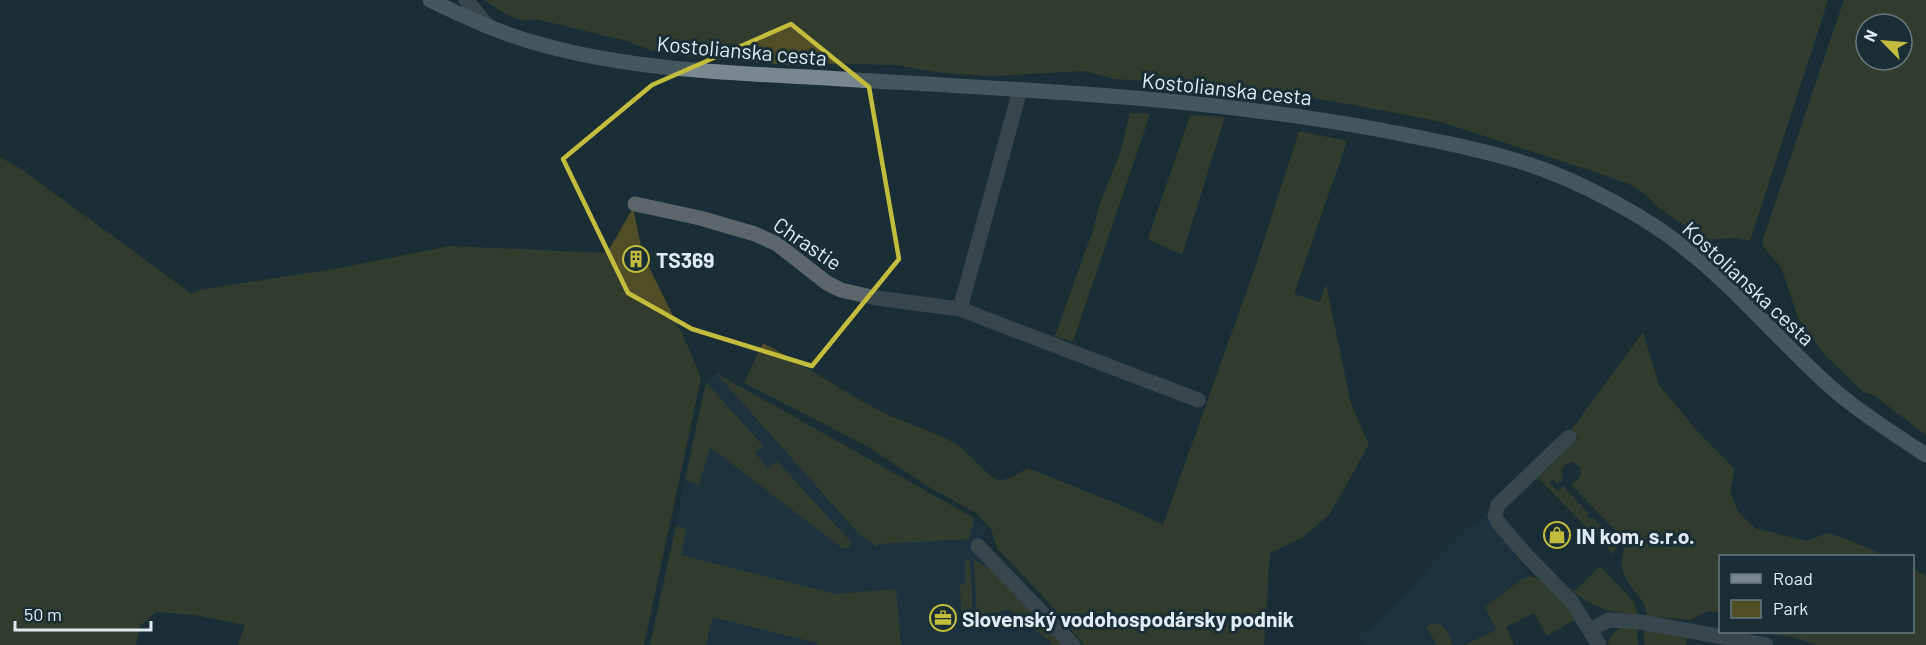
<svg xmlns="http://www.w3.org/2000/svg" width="1926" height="645" font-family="Barlow,sans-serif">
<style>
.built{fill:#1f3845}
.green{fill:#4f4e27;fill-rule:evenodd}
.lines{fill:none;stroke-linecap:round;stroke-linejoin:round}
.street{stroke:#5d666a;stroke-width:15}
.secondary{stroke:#7a878e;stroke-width:15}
.marked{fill:none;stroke:#c3bd3e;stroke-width:4.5;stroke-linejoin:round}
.labels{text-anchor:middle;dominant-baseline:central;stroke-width:6;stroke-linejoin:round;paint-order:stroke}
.street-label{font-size:21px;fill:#e1ecf2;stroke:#1b2d35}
.poi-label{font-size:21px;font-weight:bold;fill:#e1ecf2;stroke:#1b2d35;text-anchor:start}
</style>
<rect width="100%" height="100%" fill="#1b2d35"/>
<path class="built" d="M716 373 974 518 986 528 978 546 1073 645H650L706 382Z
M1486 512 1530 576 1522 579 1485 607 1496 630 1465 645H1365L1359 634 1373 626 1466 529 1481 520Z"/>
<path class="green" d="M484 0H1828L1750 241 1737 238 1710 239 1701 237 1659 208 1645 194 1631 185 1604 175 1441 122 1391 112 1319 99 1277 95 1259 90 1204 89 1173 83 1115 79 1084 71 991 76 942 73 896 65 812 63H803L801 66 689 57 650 50 626 41 536 19C518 25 499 10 484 0Z
M1844 0H1926V435L1875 396 1862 391 1823 353 1798 318 1781 267 1764 248 1762 242ZM1866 24H1902V60H1866Z
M1130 113 1150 114C1125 190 1098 266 1073 342L1055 336 1093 230 1099 206 1120 153Z
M1190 115 1225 117 1182 255 1148 239Z
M1299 131 1347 141 1294 294 1320 302 1326 284 1351 404 1369 444 1330 514 1303 537 1270 553 1264 645H1084L1039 592 997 548 991 529 976 513 929 487 867 446 744 383 763 343C804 364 841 391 882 412 906 424 934 430 957 445 968 451 988 478 999 480 1009 481 1019 473 1028 468L1132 510 1163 525 1256 265Z
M0 157 21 169 192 294 199 290 340 268 449 246 607 253 633 208 643 255 685 340 701 378 644 645H238L245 625 195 615 156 612 140 626 136 645H0Z
M1643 332 1659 385 1699 433 1735 469 1730 491 1738 512 1755 528 1807 541 1827 533 1844 538 1886 556H1720V612L1708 611 1690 620 1647 616C1646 594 1622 586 1622 565 1621 559 1623 552 1625 546L1630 548 1631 544 1624 541 1625 539 1616 533 1617 531 1613 529V527L1609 525V523L1605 521 1606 519 1601 517 1602 515 1597 514 1598 511 1594 510V507L1590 506V503L1586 502 1587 499 1582 498 1583 495 1578 494 1579 491 1571 486C1576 479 1584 478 1580 467L1573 462 1566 464 1561 470 1563 479 1557 484 1553 479 1549 483 1558 491 1563 486 1566 489V491L1570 493V495L1574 497V499L1578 501 1577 503 1582 505 1581 507 1585 508V511L1589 512 1587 517 1597 520 1596 523 1601 524 1600 527 1604 528V531L1608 532V535L1616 540 1615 542 1619 544 1613 554 1538 478 1578 439 1572 429Z
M716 373 974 518 969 539 878 544 877 547 857 532Z
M706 382 763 446 755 453 768 469 777 461 849 540 851 543 849 547 842 548 710 447 699 485 685 480Z
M676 526 687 529 681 555 836 594 896 589 901 645H818V643L713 617 706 645H650Z
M965 559 970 560 973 620 969 623 962 624 960 585 965 584Z
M974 560 994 571 1063 645H1054L1009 609 977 619Z
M1600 566 1634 602 1638 615C1610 612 1595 609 1572 591L1576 590Z
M1913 569 1926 576V645H1817L1793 637 1750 632H1912Z
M1530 576C1550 581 1564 603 1576 619L1547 636 1534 613 1506 627 1514 645H1465L1496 630 1485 607 1522 579Z
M1435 623C1447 625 1449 635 1453 645H1437L1426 626Z
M1620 628 1637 629 1638 645H1608L1610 637Z
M1643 629 1687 636 1686 645H1645Z"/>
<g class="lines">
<path class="street" d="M466 0 489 27
M635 204 700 218 755 234 777 244 827 283 841 290 876 298 960 309 1198 400
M960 309 1020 90
M1569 437 1498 505 1495 515 1497 521 1527 556 1571 601 1599 645
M978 546 1073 645
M1590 630 1609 620 1641 622 1766 645"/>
<path class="secondary" d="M430 0C467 18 504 35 543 45 644 73 753 73 857 80 1032 90 1209 98 1381 130 1431 140 1482 149 1531 165 1581 182 1646 216 1687 250 1742 293 1786 350 1840 395 1867 417 1897 436 1926 455"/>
</g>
<path d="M0 0H1926V645H0ZM791 24 869 87 899 259 812 366 692 329 628 293 563 159 652 85Z" fill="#1b2d35" fill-opacity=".55" fill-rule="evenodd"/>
<path class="marked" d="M791 24 869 87 899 259 812 366 692 329 628 293 563 159 652 85Z"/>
<defs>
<symbol id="building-ring" viewBox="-11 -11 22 22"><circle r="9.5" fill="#1b2d35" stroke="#c3bd3e" stroke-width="1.5"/><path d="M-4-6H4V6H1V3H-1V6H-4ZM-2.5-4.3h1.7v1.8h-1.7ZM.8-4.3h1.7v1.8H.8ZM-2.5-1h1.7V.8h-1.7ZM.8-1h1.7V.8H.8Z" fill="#c3bd3e"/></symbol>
<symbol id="shop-ring" viewBox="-11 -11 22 22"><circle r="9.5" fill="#1b2d35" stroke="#c3bd3e" stroke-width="1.5"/><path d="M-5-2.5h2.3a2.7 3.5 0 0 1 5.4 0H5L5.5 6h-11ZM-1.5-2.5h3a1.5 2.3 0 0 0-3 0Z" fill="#c3bd3e"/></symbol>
<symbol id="office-ring" viewBox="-11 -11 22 22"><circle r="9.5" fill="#1b2d35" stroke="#c3bd3e" stroke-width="1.5"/><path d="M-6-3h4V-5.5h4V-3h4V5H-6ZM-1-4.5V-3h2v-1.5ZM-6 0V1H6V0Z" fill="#c3bd3e"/></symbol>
</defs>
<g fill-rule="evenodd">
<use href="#building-ring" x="621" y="244" width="30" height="30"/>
<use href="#shop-ring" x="1542" y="520" width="30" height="30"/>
<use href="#office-ring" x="928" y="603" width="30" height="30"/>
</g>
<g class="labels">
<g class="street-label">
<text transform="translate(742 50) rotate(5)">Kostolianska cesta</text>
<text transform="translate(1227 88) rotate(6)">Kostolianska cesta</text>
<text transform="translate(808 243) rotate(34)">Chrastie</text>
<text transform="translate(1749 283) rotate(43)">Kostolianska cesta</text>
</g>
<g class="poi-label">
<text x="656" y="259">TS369</text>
<text x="1576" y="535">IN kom, s.r.o.</text>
<text x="962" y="618">Slovenský vodohospodársky podnik</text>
</g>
</g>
<rect x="1719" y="555" width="195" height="78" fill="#1b2d35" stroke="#6a7981" stroke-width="1.5"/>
<rect x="1731" y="574" width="30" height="9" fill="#7a878e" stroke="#6a7981" stroke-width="1.5"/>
<text x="1773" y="585" font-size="18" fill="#e1ecf2">Road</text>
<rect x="1731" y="600" width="30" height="18" fill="#4f4e27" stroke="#6a7981" stroke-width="1.5"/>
<text x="1773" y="615" font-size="18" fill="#e1ecf2">Park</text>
<g transform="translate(1884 42) rotate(295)"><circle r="28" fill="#1b2d35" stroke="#6a7981" stroke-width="1.5"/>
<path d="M0-4.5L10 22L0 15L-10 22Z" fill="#c3bd3e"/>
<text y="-9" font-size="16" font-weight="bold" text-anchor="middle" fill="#e1ecf2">N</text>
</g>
<path d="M15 621v9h136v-9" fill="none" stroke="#e1ecf2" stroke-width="3"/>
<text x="24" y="621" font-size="18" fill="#e1ecf2" stroke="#1b2d35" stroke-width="4.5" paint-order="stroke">50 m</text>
</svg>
